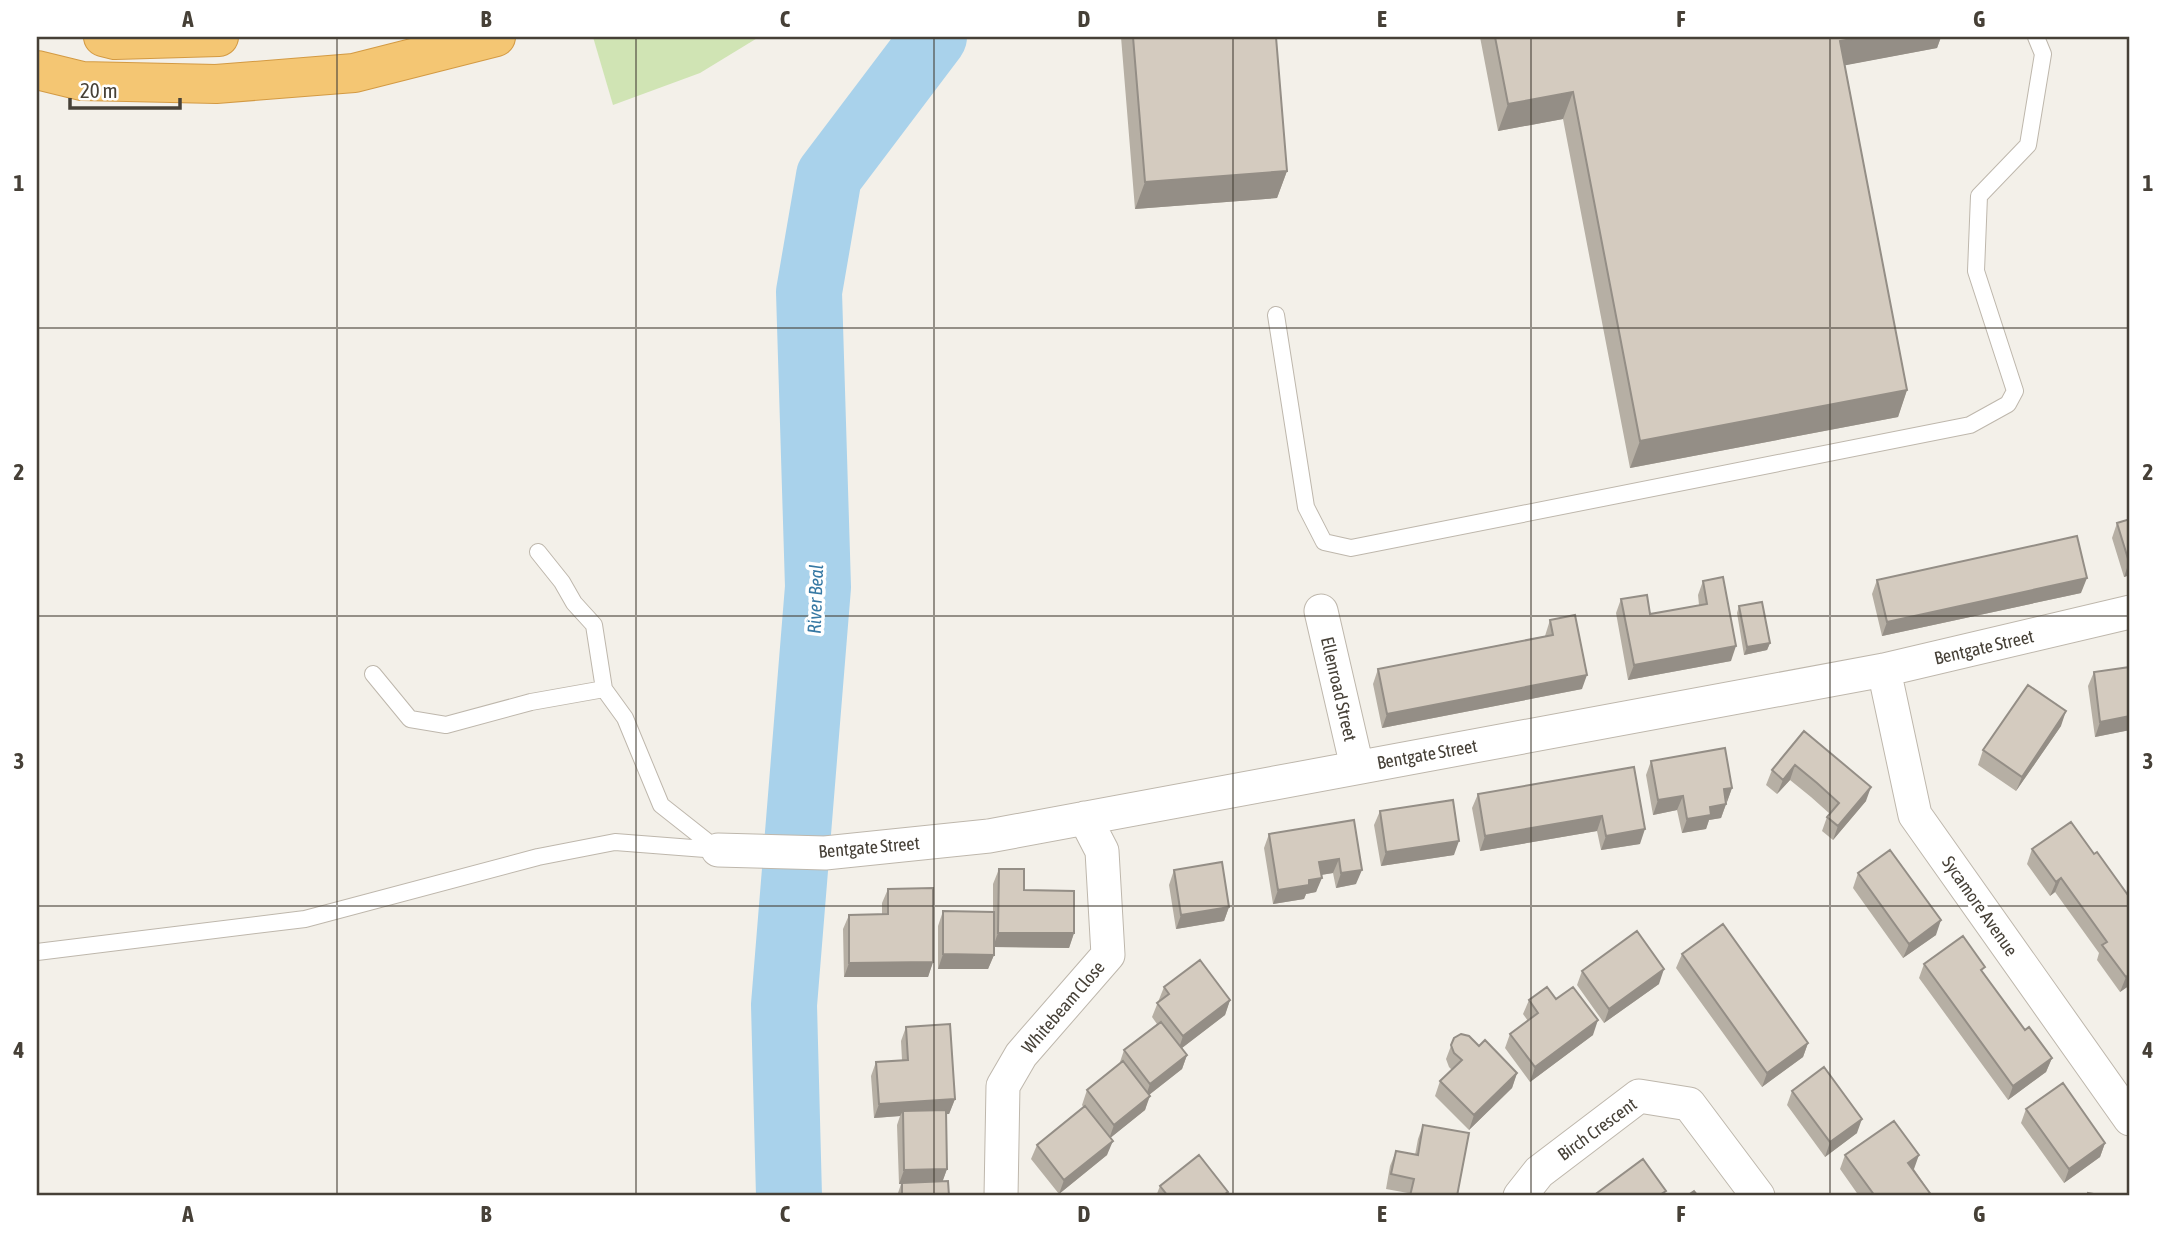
<svg xmlns="http://www.w3.org/2000/svg" width="2167" height="1233" font-family="'Asap Condensed',sans-serif">
<style>
.green{fill:#d0e4b4}
.lines{fill:none;stroke-linecap:round;stroke-linejoin:round}
.river{stroke:#a9d2eb;stroke-width:66}
.service-casing{stroke:#beb7ac;stroke-width:18}
.minor-casing{stroke:#beb7ac;stroke-width:35}
.motorway-casing{stroke:#d39a43;stroke-width:40}
.service{stroke:#fff;stroke-width:16}
.minor{stroke:#fff;stroke-width:33}
.motorway{stroke:#f4c673;stroke-width:38}
.wall{fill:#b6afa4}
.shaded-wall{fill:#948e86}
.building{fill:#d4cbbf;stroke:#948e86;stroke-width:2}
.grid{fill:none;stroke:#464037;stroke-width:2;stroke-opacity:0.55}
.labels{text-anchor:middle;dominant-baseline:central;stroke-width:7;stroke-linejoin:round;paint-order:stroke}
.street-label{font-size:18px;fill:#464037;stroke:#fff}
.water-label{font-size:19px;font-style:italic;fill:#3678a3;stroke:#fff}
.neatline{fill:none;stroke:#464037;stroke-width:2.5}
.grid-label{font-size:23px;text-anchor:middle;font-weight:bold;fill:#464037}
</style>
<rect width="100%" height="100%" fill="#f3f0e9"/>
<path class="green" d="M593 37H759L700 73 613 105Z"/>
<g class="lines">
<path class="river" d="M789 1196 784 1005 818 587 809 292 829 176 934 37"/>
<defs>
<path id="service" d="M1276 315 1306 507 1324 542 1351 548 1970 425 2008 404 2015 391 1976 271 1979 196 2028 145 2043 54 2036 37
M538 552 562 582 574 603 594 625 604 689
M373 674 410 719 446 725 531 702 604 689 625 718 661 805 718 850
M37 952 305 919 538 857 615 842 718 850"/>
<path id="minor" d="M1321 611 1357 767
M1884 670 1915 815 2130 1119
M718 850 825 853 989 836 1884 670 2130 612
M1001 1196 1003 1086 1021 1055 1108 955 1102 851 1085 818
M1520 1196 1539 1172 1639 1096 1689 1104 1758 1196"/>
<path id="motorway" d="M103 37 115 40 219 37
M37 70 82 81 216 84 354 73 496 37"/>
</defs>
<use href="#service" class="service-casing"/>
<use href="#minor" class="minor-casing"/>
<use href="#motorway" class="motorway-casing"/>
<use href="#service" class="service"/>
<use href="#minor" class="minor"/>
<use href="#motorway" class="motorway"/>
</g>
<path class="wall" d="M1121 37H1276L1287 171 1277 198 1135 209Z
M1480 37H1941L1937 48 1845 65 1907 390 1898 417 1630 468 1563 119 1498 131Z
M2130 519V575L2124 577 2112 538 2117 523Z
M1877 580 2081 593 1882 636 1872 594Z
M1703 581 1731 661 1628 680 1616 613 1621 599 1650 614 1699 605 1698 595Z
M1739 606 1770 643 1767 650 1744 655 1737 613Z
M1550 620 1582 689 1382 728 1373 684 1378 669 1545 636Z
M2130 667V730L2095 737 2088 686 2094 672Z
M2061 726 2016 791 1978 765 1983 750Z
M1804 731 1866 801 1833 840 1822 831 1827 817 1830 814 1811 797 1790 780 1777 794 1766 785 1772 770Z
M1651 761 1732 788 1721 818 1709 820 1706 829 1682 833 1677 810 1653 815 1646 775Z
M1634 767 1640 844 1601 850 1597 831 1480 851 1472 808 1478 794Z
M1380 811 1454 855 1381 866 1374 825Z
M1354 820 1356 884 1336 888 1333 873 1321 875 1316 892 1306 894 1304 899 1273 904 1264 848 1269 834Z
M2032 849 2094 854 2130 898V985L2120 992 2097 960 2099 953 2055 892 2050 896 2027 864Z
M999 869 1074 933 1069 948 994 947V955L988 969H938V926L943 911 993 912V884Z
M1174 870 1229 907 1224 921 1176 929 1169 885Z
M1858 873 1936 935 1903 958 1853 888Z
M888 889 933 962 928 977H844L843 929 849 915 882 914V903Z
M1682 954 1808 1043 1803 1057 1762 1087 1676 968Z
M1924 964 1983 972 2025 1030 2052 1058 2046 1072 2008 1100 1919 978Z
M1582 971 1659 984 1604 1023 1577 985Z
M1164 987 1230 1000 1225 1015 1182 1048 1187 1055 1182 1069 1149 1095 1145 1110 1110 1138 1107 1155 1059 1194 1031 1159 1037 1145 1084 1108 1082 1105 1087 1090 1119 1065 1124 1050 1157 1024 1152 1017Z
M1556 999 1593 1035 1530 1082 1505 1048 1510 1034 1528 1021 1523 1014 1529 1000Z
M906 1027 955 1099 949 1114H946L947 1169 942 1182 949 1196H897L901 1184H899L897 1125 900 1116 874 1118 871 1076 876 1062 902 1060 901 1041Z
M1454 1038 1479 1046 1517 1073 1512 1088 1469 1130 1435 1096 1440 1081 1452 1070 1449 1067 1446 1059Z
M1792 1091 1857 1133 1825 1157 1787 1105Z
M2026 1109 2105 1143 2100 1157 2064 1183 2021 1123Z
M1423 1125 1457 1196H1408V1193L1386 1189 1390 1166 1396 1151 1415 1155 1418 1139Z
M1845 1155 1914 1169 1932 1196H1859L1840 1169Z
M1160 1186 1228 1192 1226 1196H1156Z"/>
<path class="shaded-wall" d="M1863 37H1941L1937 48 1831 68 1840 41Z
M1573 92 1563 119 1498 131 1508 104Z
M1287 171 1277 198 1135 209 1145 182Z
M1907 390 1898 417 1630 468 1640 441Z
M2129 562H2130V575L2124 577Z
M2087 578 2081 593 1882 636 1887 622Z
M1770 643 1767 650 1744 655 1747 647Z
M1736 646 1731 661 1628 680 1634 665Z
M1587 675 1582 689 1382 728 1387 714Z
M2066 711 2061 726 2016 791 2022 777Z
M2130 716V730L2095 737 2100 722Z
M1795 765 1790 780 1777 794 1783 780Z
M1871 787 1866 801 1833 840 1838 826Z
M1732 788 1727 802 1724 789Z
M1683 796 1677 810 1653 815 1658 800Z
M1726 804 1721 818 1709 820 1706 829 1682 833 1687 819 1710 807Z
M1602 816 1597 831 1480 851 1485 836Z
M1645 829 1640 844 1601 850 1606 836Z
M1459 841 1454 855 1381 866 1386 852Z
M1339 859 1333 873 1314 876 1319 862Z
M1362 870 1356 884 1336 888 1341 873Z
M1322 878 1316 892 1306 894 1304 899 1273 904 1278 890 1309 880Z
M2061 878 2055 892 2050 896 2056 882Z
M1229 907 1224 921 1176 929 1181 915Z
M1941 920 1936 935 1903 958 1909 944Z
M998 933H1074L1069 948 993 947Z
M943 954 994 955 988 969H938Z
M933 962 928 977H844L849 963Z
M1664 969 1659 984 1604 1023 1609 1009Z
M2130 974V985L2120 992 2126 977Z
M1230 1000 1225 1015 1178 1051 1183 1036Z
M1598 1020 1593 1035 1530 1082 1535 1067Z
M1808 1043 1803 1057 1762 1087 1767 1073Z
M1187 1055 1182 1069 1145 1098 1150 1084Z
M2052 1058 2046 1072 2008 1100 2013 1086Z
M1517 1073 1512 1088 1469 1130 1474 1115Z
M1150 1096 1145 1110 1109 1139 1114 1125Z
M955 1099 949 1114 903 1116V1111L900 1116 874 1118 879 1104Z
M1862 1119 1857 1133 1825 1157 1830 1142Z
M1113 1141 1107 1155 1059 1194 1064 1180Z
M2105 1143 2100 1157 2064 1183 2069 1169Z
M1919 1155 1914 1169 1903 1177 1908 1163Z
M947 1169 942 1183 899 1184 904 1170Z"/>
<path class="building" d="M1133 37H1276L1287 171 1145 182Z
M1495 37H1863L1840 41 1907 390 1640 441 1573 92 1508 104Z
M2130 519V562H2129L2117 523Z
M2077 536 2087 578 1887 622 1877 580Z
M1723 577 1736 646 1634 665 1621 599 1647 595 1650 614 1707 604 1703 581Z
M1762 602 1770 643 1747 647 1739 606Z
M1575 615 1587 675 1387 714 1378 669 1553 635 1550 620Z
M2130 667V716L2100 722 2094 672Z
M2028 685 2066 711 2022 777 1983 750Z
M1804 731 1871 787 1838 826 1827 817 1839 803 1817 783 1795 765 1783 780 1772 770Z
M1725 748 1732 788 1724 789 1726 804 1710 807 1711 815 1687 819 1683 796 1658 800 1651 761Z
M1634 767 1645 829 1606 836 1602 816 1485 836 1478 794Z
M1453 800 1459 841 1386 852 1380 811Z
M1354 820 1362 870 1341 873 1339 859 1319 862 1322 878 1309 880V885L1278 890 1269 834Z
M2071 822 2094 854 2097 852 2130 898V974L2126 977 2102 945 2107 942 2061 878 2056 882 2032 849Z
M1890 850 1941 920 1909 944 1858 873Z
M1222 862 1229 907 1181 915 1174 870Z
M999 869H1024V890L1074 891V933H998Z
M933 888V962L849 963V915L888 914V889Z
M943 911 994 912V955L943 954Z
M1723 924 1808 1043 1767 1073 1682 954Z
M1637 931 1664 969 1609 1009 1582 971Z
M1963 936 1985 967 1981 970 2025 1030 2029 1027 2052 1058 2013 1086 1924 964Z
M1200 960 1230 1000 1183 1036 1157 1003 1169 994 1164 987Z
M1547 987 1556 999 1573 987 1598 1020 1535 1067 1510 1034 1538 1013 1529 1000Z
M1161 1022 1187 1055 1150 1084 1124 1050Z
M950 1024 955 1099 879 1104 876 1062 908 1060 906 1027Z
M1461 1034 1469 1036 1479 1046 1485 1040 1517 1073 1474 1115 1440 1081 1462 1060 1454 1053 1451 1045 1454 1038Z
M1123 1061 1150 1096 1114 1125 1087 1090Z
M1824 1067 1862 1119 1830 1142 1792 1091Z
M2063 1083 2105 1143 2069 1169 2026 1109Z
M1085 1106 1113 1141 1064 1180 1037 1145Z
M946 1110 947 1169 904 1170 903 1111Z
M1894 1121 1919 1155 1908 1163 1932 1196H1875L1845 1155Z
M1423 1125 1469 1133 1457 1196H1410L1414 1179 1391 1174 1396 1151 1418 1155Z
M1199 1155 1228 1192 1222 1196H1168L1160 1186Z
M1643 1159 1666 1191 1658 1196H1593Z
M948 1181 949 1196H902V1183Z
M1694 1191 1698 1196H1687Z
M2088 1193 2105 1196H2087Z"/>
<path class="grid" d="M337 37V1196M636 37V1196M934 37V1196M1233 37V1196M1531 37V1196M1830 37V1196M37 328H2130M37 616H2130M37 906H2130"/>
<g class="labels">
<g class="street-label">
<text transform="translate(1984 647) rotate(-13)">Bentgate Street</text>
<text transform="translate(1339 689) rotate(77)">Ellenroad Street</text>
<text transform="translate(1427 754) rotate(-10)">Bentgate Street</text>
<text transform="translate(869 847) rotate(-5)">Bentgate Street</text>
<text transform="translate(1980 906) rotate(55)">Sycamore Avenue</text>
<text transform="translate(1063 1007) rotate(-49)">Whitebeam Close</text>
<text transform="translate(1597 1129) rotate(-36)">Birch Crescent</text>
</g>
<g class="water-label">
<text transform="translate(815 599) rotate(-88)">River Beal</text>
</g>
</g>
<rect width="2167" height="1233" fill="none" stroke="#ffffff" stroke-width="77"/>
<path d="M70 98v10h110v-10" fill="none" stroke="#464037" stroke-width="3.5"/>
<text x="80" y="98" font-size="21" fill="#464037" stroke="#ffffff" stroke-width="5" paint-order="stroke">20 m</text>
<rect x="38" y="38" width="2090" height="1156" class="neatline"/>
<g class="grid-label">
<text x="188" y="27">A</text>
<text x="486" y="27">B</text>
<text x="785" y="27">C</text>
<text x="1084" y="27">D</text>
<text x="1382" y="27">E</text>
<text x="1681" y="27">F</text>
<text x="1979" y="27">G</text>
<text x="19" y="191">1</text>
<text x="2148" y="191">1</text>
<text x="19" y="480">2</text>
<text x="2148" y="480">2</text>
<text x="19" y="769">3</text>
<text x="2148" y="769">3</text>
<text x="19" y="1058">4</text>
<text x="2148" y="1058">4</text>
<text x="188" y="1222">A</text>
<text x="486" y="1222">B</text>
<text x="785" y="1222">C</text>
<text x="1084" y="1222">D</text>
<text x="1382" y="1222">E</text>
<text x="1681" y="1222">F</text>
<text x="1979" y="1222">G</text>
</g>
</svg>
